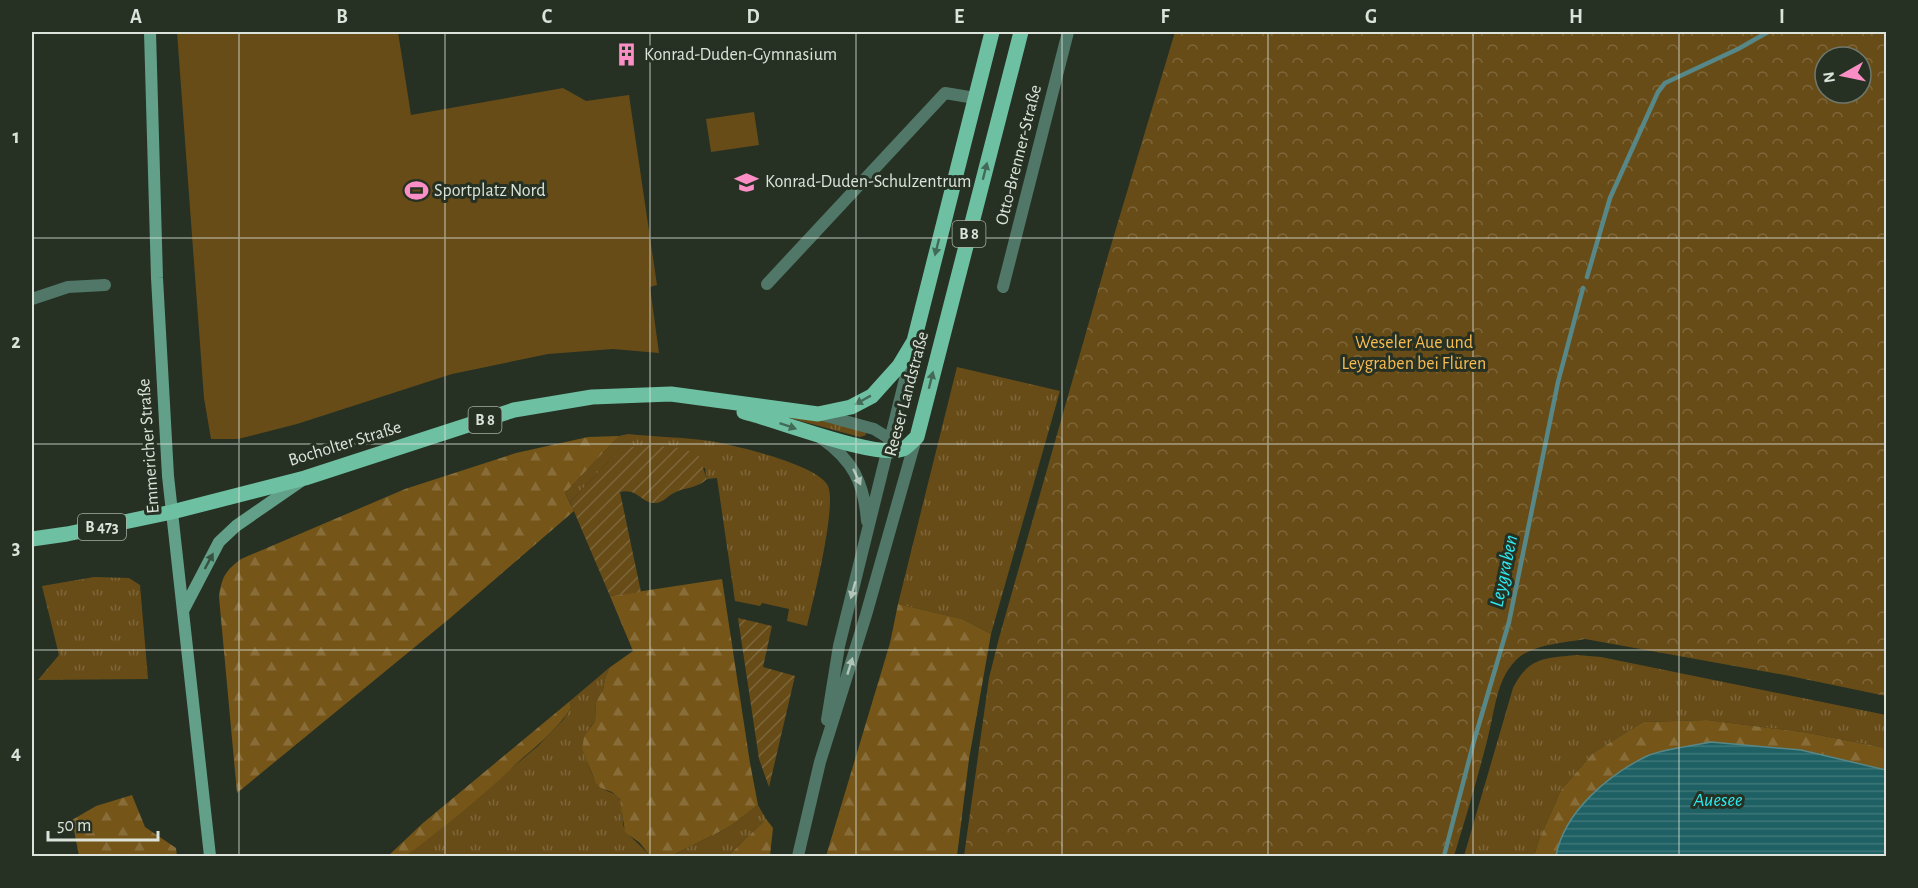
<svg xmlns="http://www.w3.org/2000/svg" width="1918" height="888" font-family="'Alegreya Sans',sans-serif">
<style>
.grass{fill:url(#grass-tufts)}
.forest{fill:url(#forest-firs)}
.park{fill:url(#park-crowns);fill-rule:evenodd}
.garden{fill:url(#garden-furrows)}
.pitch{fill:#684c18}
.water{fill:url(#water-rules);stroke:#578787;stroke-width:1.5}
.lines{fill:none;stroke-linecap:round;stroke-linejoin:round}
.stream{stroke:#578787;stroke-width:4.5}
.minor{stroke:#517768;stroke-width:12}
.tertiary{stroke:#517768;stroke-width:12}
.secondary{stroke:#62a089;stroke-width:12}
.primary{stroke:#6ec0a3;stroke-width:15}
.oneway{fill:#436a56}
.oneway2{fill:#b2c3b8}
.oneway3{fill:#385242}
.grid{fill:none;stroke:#dce3da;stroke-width:1.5;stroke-opacity:0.55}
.labels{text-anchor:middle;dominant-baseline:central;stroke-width:6;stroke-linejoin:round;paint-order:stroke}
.shield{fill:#263123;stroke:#a5aea3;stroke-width:1.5}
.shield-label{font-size:16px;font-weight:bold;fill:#dce3da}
.poi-label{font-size:18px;fill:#dce3da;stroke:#263123;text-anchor:start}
.street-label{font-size:18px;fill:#dce3da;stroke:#263123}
.park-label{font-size:18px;fill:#f7bb52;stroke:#263123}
.water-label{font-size:20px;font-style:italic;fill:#2eeaf0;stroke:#263123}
.neatline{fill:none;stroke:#dce3da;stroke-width:2}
.grid-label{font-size:20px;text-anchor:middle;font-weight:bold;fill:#dce3da}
</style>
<defs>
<pattern id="grass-tufts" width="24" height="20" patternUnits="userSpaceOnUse" patternTransform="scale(1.5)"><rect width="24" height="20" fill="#684c18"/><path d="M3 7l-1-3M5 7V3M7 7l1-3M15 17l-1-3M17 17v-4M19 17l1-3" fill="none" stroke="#7d6639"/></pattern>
<pattern id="forest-firs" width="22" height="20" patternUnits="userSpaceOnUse" patternTransform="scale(1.5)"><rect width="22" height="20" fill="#755518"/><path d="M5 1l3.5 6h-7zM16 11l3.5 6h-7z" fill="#886d39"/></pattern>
<pattern id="park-crowns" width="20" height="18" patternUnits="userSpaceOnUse" patternTransform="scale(1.5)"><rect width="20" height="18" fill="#684c18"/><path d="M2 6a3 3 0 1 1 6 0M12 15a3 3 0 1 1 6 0" fill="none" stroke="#7d6639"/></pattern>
<pattern id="garden-furrows" width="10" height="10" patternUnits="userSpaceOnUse" patternTransform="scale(1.5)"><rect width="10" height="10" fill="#684c18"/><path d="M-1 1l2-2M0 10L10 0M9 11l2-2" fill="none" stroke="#7d6639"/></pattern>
<pattern id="water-rules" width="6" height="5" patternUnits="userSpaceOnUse" patternTransform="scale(1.5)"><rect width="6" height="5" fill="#1e6063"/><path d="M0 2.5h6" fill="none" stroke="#3e7779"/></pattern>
</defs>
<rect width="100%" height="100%" fill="#263123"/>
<path class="grass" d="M957 367 1060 391 991 634 962 619 898 604Z
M761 406 865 431 866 435 860 437 760 410Z
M628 434C655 437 683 437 710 441 734 445 819 465 828 486 837 506 813 601 807 626L787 621 789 609 762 603 760 606 735 601 717 478 707 479 705 468 609 461 570 502 565 493 619 436Z
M94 577 129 578 140 585 148 679 38 680 59 655 42 586Z
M1577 655 1601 657 1886 715V748L1803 732 1707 720 1643 722 1593 753 1561 790 1539 840 1534 856H1464L1513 688C1528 657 1546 658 1577 655Z
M609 668 605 679 603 690 596 702 595 721 591 726 582 749C588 760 590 774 598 784 603 792 615 791 620 800 624 808 622 816 623 824 625 834 643 847 650 856H406L538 746 563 720 571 708 570 701Z
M758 805 766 819 728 856H671L729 827Z"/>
<path class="forest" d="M619 436 565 493 574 511 449 619 237 793 219 597C222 577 225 571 241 559L405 489 516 453 588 437Z
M722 579 750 763 758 805 729 827 671 856H650L640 843 625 832 620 799 612 792 601 788 596 783 582 749 584 737 595 721 596 702 603 690 605 679 609 668 633 651 610 596Z
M898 604 962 619 991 634 969 759 957 856H826L890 643Z
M570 701 571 708C556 731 536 746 516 764 482 797 444 827 406 856H388L423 823Z
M1707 720 1803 732 1886 748V770L1801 750 1559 842 1556 856H1534L1539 840 1561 790 1593 753 1643 722Z
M132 795 145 827 176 848 177 856H79L72 820 96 806Z
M766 819 773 828 770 856H728Z"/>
<path class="park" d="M1175 32H1886V696L1790 676 1585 639C1564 643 1532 644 1516 660 1496 680 1495 711 1488 737 1478 777 1466 817 1454 856H964L989 678 999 638 1109 252ZM1825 57H1861V93H1825Z"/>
<path class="garden" d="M646 445 681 448 698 454 707 479C697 489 683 487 672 494 667 497 662 503 655 503 642 504 638 488 620 492L641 592 610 596 570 502 609 461 626 448Z
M738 618 772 626 763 667 795 676 769 787 759 759Z"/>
<path class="pitch" d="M177 32H398L411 115 563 88 586 101 629 95 657 285 650 287 659 353 613 349 548 354 452 374 297 424 238 439H211L204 398Z
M754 112 759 145 711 152 706 119Z"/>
<path class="water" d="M1711 742 1801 750 1886 770V856H1556C1564 812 1608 775 1647 756 1662 749 1693 746 1711 742Z"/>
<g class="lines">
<path class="stream" d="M1587 277 1610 198 1658 92 1665 83 1738 49 1768 32
M1444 856 1474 741 1509 622 1558 382 1583 288"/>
<path class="minor" d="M767 284 945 93 975 98
M1003 287 1068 32
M32 299 68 287 105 285"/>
<path class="tertiary" d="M819 414 874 429 895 442
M821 438C853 460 864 483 867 521
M827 720 839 646 912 351
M798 856 820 762 866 615 916 438"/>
<path class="secondary" d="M150 32 157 278 168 476 210 856
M183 611 219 542 236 526 301 481"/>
<path class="primary" d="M744 412C774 419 878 460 903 449 908 447 913 440 917 437L1021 32
M32 539 67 534 172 512 305 478 514 410 592 397 671 394 818 414 851 407 872 396 899 366 914 341 992 32"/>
</g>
<defs><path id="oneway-solid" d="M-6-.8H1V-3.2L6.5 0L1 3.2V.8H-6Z" transform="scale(1.5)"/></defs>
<g class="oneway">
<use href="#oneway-solid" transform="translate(985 171) rotate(-76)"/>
<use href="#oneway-solid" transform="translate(937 247) rotate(104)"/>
<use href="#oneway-solid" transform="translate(931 380) rotate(-76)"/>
<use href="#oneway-solid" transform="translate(863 400) rotate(151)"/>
<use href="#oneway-solid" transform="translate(788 426) rotate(19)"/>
</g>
<g class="oneway2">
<use href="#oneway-solid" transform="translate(857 477) rotate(65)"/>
<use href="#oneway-solid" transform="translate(853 590) rotate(105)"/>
<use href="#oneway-solid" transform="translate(850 666) rotate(-73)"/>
</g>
<use class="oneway3" href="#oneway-solid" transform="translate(209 561) rotate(-62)"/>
<path class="grid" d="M239 32V856M445 32V856M650 32V856M856 32V856M1062 32V856M1268 32V856M1473 32V856M1679 32V856M32 238H1886M32 444H1886M32 650H1886"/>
<defs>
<symbol id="building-bare" viewBox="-9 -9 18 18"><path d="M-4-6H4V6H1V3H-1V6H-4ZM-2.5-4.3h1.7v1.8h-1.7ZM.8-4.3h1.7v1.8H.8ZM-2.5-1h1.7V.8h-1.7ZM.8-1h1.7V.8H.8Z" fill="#fb8fc5" stroke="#263123" stroke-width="2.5" paint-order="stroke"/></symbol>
<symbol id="school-bare" viewBox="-9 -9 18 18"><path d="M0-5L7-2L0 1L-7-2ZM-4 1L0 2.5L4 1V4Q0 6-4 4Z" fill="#fb8fc5" stroke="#263123" stroke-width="2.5" paint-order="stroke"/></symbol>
<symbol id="stadium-bare" viewBox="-9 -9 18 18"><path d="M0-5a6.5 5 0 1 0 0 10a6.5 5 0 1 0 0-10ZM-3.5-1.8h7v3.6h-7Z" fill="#fb8fc5" stroke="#263123" stroke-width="2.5" paint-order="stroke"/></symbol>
</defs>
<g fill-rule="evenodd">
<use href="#building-bare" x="610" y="38" width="33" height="33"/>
<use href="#school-bare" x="730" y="166" width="33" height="33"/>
<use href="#stadium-bare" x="400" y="174" width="33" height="33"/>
</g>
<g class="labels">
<g class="shield">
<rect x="952.5" y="221" width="33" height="26" rx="4.5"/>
<rect x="468.5" y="407" width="33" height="26" rx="4.5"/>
<rect x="78" y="514" width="48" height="26" rx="4.5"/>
</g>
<g class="shield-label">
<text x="969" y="234">B 8</text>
<text x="485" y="420">B 8</text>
<text x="102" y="527">B 473</text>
</g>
<g class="poi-label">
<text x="644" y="55">Konrad-Duden-Gymnasium</text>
<text x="765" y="182">Konrad-Duden-Schulzentrum</text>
<text x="434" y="191">Sportplatz Nord</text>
</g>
<g class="street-label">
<text transform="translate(1019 155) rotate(-76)">Otto-Brenner-Straße</text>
<text transform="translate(907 394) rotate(-75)">Reeser Landstraße</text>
<text transform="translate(345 444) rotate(-17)">Bocholter Straße</text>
<text transform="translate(149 446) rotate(-94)">Emmericher Straße</text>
</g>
<g class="park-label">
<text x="1414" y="343">Weseler Aue und<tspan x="1414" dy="21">Leygraben bei Flüren</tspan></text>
</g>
<g class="water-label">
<text transform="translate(1504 571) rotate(-78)">Leygraben</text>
<text x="1718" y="800">Auesee</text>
</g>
</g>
<rect width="1918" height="888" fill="none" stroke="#263123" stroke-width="66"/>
<g transform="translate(1843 75) rotate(261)"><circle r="28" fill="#263123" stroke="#6f786c" stroke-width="1.5"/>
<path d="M0-4.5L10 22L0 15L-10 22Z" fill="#fb8fc5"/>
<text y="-9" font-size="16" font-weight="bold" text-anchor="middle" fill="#dce3da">N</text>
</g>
<path d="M48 831v9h110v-9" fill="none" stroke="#dce3da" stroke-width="3"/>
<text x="57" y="831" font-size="18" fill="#dce3da" stroke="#263123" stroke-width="4.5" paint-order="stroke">50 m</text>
<rect x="33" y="33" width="1852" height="822" class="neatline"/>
<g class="grid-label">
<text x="136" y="23">A</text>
<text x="342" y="23">B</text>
<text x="547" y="23">C</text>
<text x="753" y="23">D</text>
<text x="959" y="23">E</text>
<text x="1165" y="23">F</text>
<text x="1371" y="23">G</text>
<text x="1576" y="23">H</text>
<text x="1782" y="23">I</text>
<text x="16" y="143">1</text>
<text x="16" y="348">2</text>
<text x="16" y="554">3</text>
<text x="16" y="759">4</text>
</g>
</svg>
